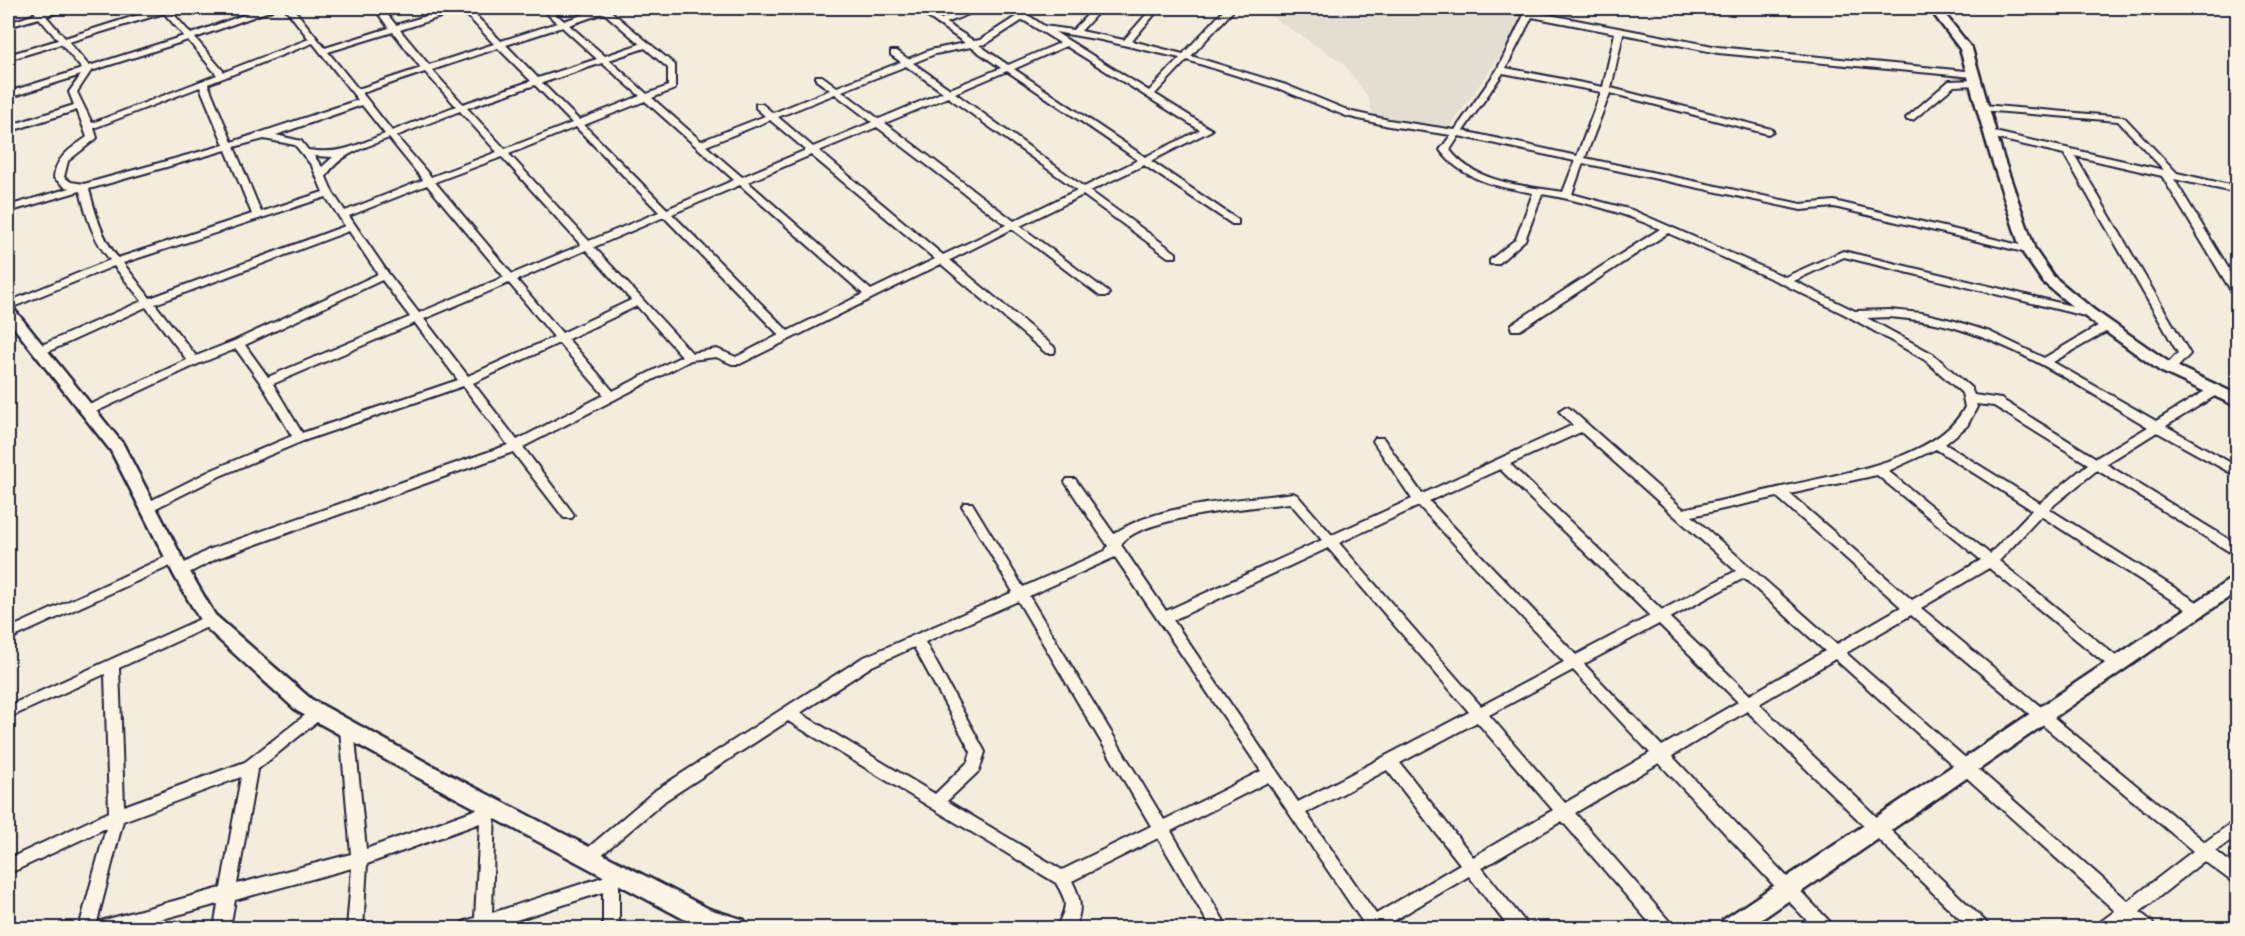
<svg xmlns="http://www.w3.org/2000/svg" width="2245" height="936" font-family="Sriracha,sans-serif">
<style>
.built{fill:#e3ded2}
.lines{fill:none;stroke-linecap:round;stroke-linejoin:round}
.street-casing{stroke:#22223b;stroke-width:4}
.secondary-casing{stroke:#22223b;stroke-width:5}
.street{fill:#fcf5e5;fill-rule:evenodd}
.secondary{fill:#fcf5e5;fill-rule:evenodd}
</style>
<rect width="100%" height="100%" fill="#f3edde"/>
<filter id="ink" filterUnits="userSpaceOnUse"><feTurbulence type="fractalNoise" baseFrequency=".0167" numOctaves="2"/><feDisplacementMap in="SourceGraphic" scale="12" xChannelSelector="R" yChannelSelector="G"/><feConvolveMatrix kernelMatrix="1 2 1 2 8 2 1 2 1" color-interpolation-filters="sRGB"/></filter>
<g filter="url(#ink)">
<path class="built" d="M1237 8H1525L1510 42 1449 128 1374 118 1366 94 1343 63 1269 15Z"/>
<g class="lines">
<defs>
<path id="street" d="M31 8H39L43 12 56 8H67L66 10 46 16 65 38 160 8H174L170 10 191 34 263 8H273L272 10 195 38 224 72 309 39 285 8H293L325 48 389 28 374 8H382L396 25 453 8H468L501 41 557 23 541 8H549L564 21 600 9 599 8H607L675 65V89L652 98 701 141 765 116 756 108V104H762L773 113 830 90 816 80V76H822L837 87 901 62 891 55V51H897L908 59 930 50 965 43 915 8H924L941 19 970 8H980L979 10 946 23 974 41 980 40 1017 16 1006 8H1015L1022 12 1027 8H1035L1028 15 1044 26 1073 30 1094 8H1102L1081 31 1124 40 1152 8H1160L1132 41 1183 54 1226 8H1232V12L1191 56 1286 85 1352 112 1389 120 1455 130 1497 70 1524 15 1497 10 1496 8 1527 11 1528 8H1536L1534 12 1718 47 1976 72 1977 74 1973 77 1718 53 1623 34 1611 88 1771 129 1773 131 1768 134 1610 93 1585 158 1801 204 1834 201 2028 247 2033 250 2032 252 2028 253 1834 207 1801 210 1583 163 1572 194 1632 210 1785 277 1843 251 2093 311 2094 313 2089 317 1844 257 1794 281 1855 311 1889 310 1922 313 1955 321 1990 332 2044 358 2103 323H2111L2112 326 2111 329 2053 362 2156 421 2210 388H2218L2220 391 2218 394 2166 426 2238 467V477L2157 432 2106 464 2238 545V557L2097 470 2049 509 2202 605 2204 609 2202 613 2197 614 2192 613 2041 516 1999 561 2122 661 2124 665 2122 669 2117 671 2112 669 1989 568 1921 608 2205 842 2238 818V835L2216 851 2238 869V886L2204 861 2140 912 2152 922 2154 928H2135L2127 922 2118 928H2098L2100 922 2115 911 1835 659 1759 704 1986 922 1988 928H1969L1747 711 1672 756 1830 922 1832 928H1814L1659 763 1575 813 1670 922 1672 928H1654L1562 821 1482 868 1525 922 1527 928H1509L1469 876 1383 927 1384 928H1358L1362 921 1268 782 1171 831 1228 928H1211L1158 838 1072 881C1081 898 1083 911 1074 928H1057C1065 906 1070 907 1056 883L788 721 666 800 593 862 588 864 583 862 580 857 583 852 656 790 862 658 1013 592 964 509 962 506 964 503H972L1023 587 1105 551 1108 546 1065 482 1067 479H1075L1114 534C1155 504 1242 500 1293 493L1297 495 1332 535 1412 499 1375 444 1373 441 1375 438H1383L1422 494 1573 425 1559 411 1565 407 1569 408 1683 509C1719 501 1755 493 1791 485 1843 473 1939 459 1965 407L1962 393 1925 360 1846 315 1781 283 1668 233 1520 330H1512L1511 327 1512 324 1660 229C1621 212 1583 201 1542 194L1525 240 1498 264H1490V260L1516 239 1533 193C1498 187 1462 180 1440 150L1451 135 1389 126 1346 116 1280 89 1187 60 1155 94 1212 130 1151 161 1238 220V224H1232L1144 165 1090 191 1176 253V257H1168L1083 195 1020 226 1108 292 1109 294 1108 296H1100L1012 229 950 260 1054 347 1055 350 1054 353H1046L941 264 740 364H732L716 357 691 360 523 447 572 512 574 515 572 518H564L513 452 218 558 181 577 176 576 175 572 176 568 208 550 508 445 463 386 303 441 220 476 152 510H144L142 507 144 504 212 470 292 436 262 385 236 349 198 364 91 414H83L81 411 83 408 187 360 146 307 43 354H35L34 351 35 348 142 301 114 266 8 309V302L110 260C93 239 87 218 80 191L8 212V206L70 188 65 187 54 178C55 157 72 148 87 137L77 110 8 132V126L74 105 69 92 81 75 8 98V92L82 69 61 44 8 60V55L58 40 39 18 8 27V23L36 14ZM462 10 494 44 429 65 400 30ZM164 13 184 36 89 66 69 42ZM604 13 640 44 605 56 569 25ZM1532 17 1615 33 1603 87 1506 68ZM1023 20 1060 43 1008 65 979 45 986 44ZM562 27 597 59 538 78 506 45ZM393 32 421 68 358 89 328 52ZM1055 32 1101 40 1180 58 1149 91ZM188 40 217 75 92 123 77 92 91 71ZM313 43 358 100 232 142 208 84ZM1066 46 1200 130 1145 157 1014 69ZM971 47 1001 68 950 89 913 63 935 54ZM498 48 531 81 463 104 432 70ZM645 48 668 68V86L647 94 609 60ZM602 63 640 96 579 120 542 83ZM906 66 943 92 879 119 842 91ZM1007 71 1138 160 1084 187 955 93ZM425 72 456 106 392 131 362 93ZM1503 73 1601 92 1577 156 1463 131ZM535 85 572 123 505 149 467 108ZM200 87 224 145 84 184 71 182 64 177 68 161 97 138 94 128ZM835 94 872 122 813 147 778 117ZM948 97 1077 190 1014 221 885 123ZM645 101 734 180 667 209 584 125ZM362 105 385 134C356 145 341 155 308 150L301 141 276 135ZM460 111 497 152 431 177 396 136ZM770 120 806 150 742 177 706 146ZM576 127 659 212 589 241 509 154ZM877 127 1006 225 943 255 819 151ZM1459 136 1575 161 1563 192C1525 186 1474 183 1450 150ZM389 138 423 180 345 211 333 193 326 177C338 154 366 147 389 138ZM264 139 295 145 312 166 323 192 261 212 234 147ZM226 150 252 214 118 258C101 236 96 215 89 189ZM811 155 935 259 871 290 748 182ZM314 156 333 157 322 167ZM502 157 581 245 512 274 435 182ZM427 185 504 277 419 313 388 273 349 216ZM740 185 863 294 788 331 672 214ZM326 197 345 226 150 298 123 263ZM664 217 779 335 736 357 717 349 692 353 594 247ZM349 231 378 274 234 341 196 356 155 304ZM586 250 631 300 562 333 517 280ZM382 280 410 317 268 377 245 345ZM509 283 554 337 468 376 424 319ZM637 306 682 356 613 391 568 339ZM1889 317C1910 319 1931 321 1952 327 2022 347 2085 390 2148 427L2096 458 2001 399 1974 395 1971 388 1933 354 1867 318ZM415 323 458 380 302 433 273 384ZM559 343 604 395 517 440 473 383ZM1976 404 1994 406 2088 464 2040 503 1945 444 1967 426 1977 407ZM1581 432 1736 571 1662 610 1510 464ZM1936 449 2032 510 1990 554 1888 471ZM1500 469 1650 616 1576 655 1429 501ZM1877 475 1981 560 1912 600 1790 494ZM1777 497 1901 607 1837 644 1692 516ZM1290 503 1322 540 1166 611 1121 545C1136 517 1257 507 1290 503ZM1419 506 1564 662 1481 706 1339 543ZM1328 548 1469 712 1298 802 1173 620ZM1115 557 1261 771 1164 820 1029 596ZM1744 578 1825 651 1750 695 1670 618ZM1018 601 1151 826 1062 870 947 801 979 771 985 752 925 642ZM1911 615 2193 851 2128 901 1846 653ZM1659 624 1738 702 1662 746 1584 664ZM914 647 971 752 968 762 935 794 800 713 872 666ZM1573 670 1650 753 1565 803 1489 715ZM1477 722 1553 810 1473 857 1400 763ZM1387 770 1460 864 1376 914 1306 813Z
M1976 80 1980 83 1979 85 1954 86 1913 120H1907L1906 118 1949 81Z
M1983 105 2124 117 2177 173 2238 187V193L2174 179 2238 284V297L2233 294 2162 176 2075 156 2190 354 2173 372 2169 373 2163 369 2178 353 2064 154 1990 137 1985 134 1990 131 2164 170 2118 121 1980 110 1979 108Z
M174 553 179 554 180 558 179 562 8 640V629Z
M209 615 214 616 216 620 214 624 119 668 124 806 245 762 313 709 318 707 323 709 325 713 323 717 257 770 237 884 351 854 340 729 342 725 347 723 352 725 354 729 366 849 480 808 483 801 488 799 493 801 495 806 492 913 603 877 606 872 611 870 616 872 619 877V928H603V892L492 928H461L463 922 475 918 480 823 367 864 363 928H347L352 868 235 900 230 928H214L218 904 129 928H79L106 828 8 874V859L109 812 105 674 8 718V706ZM241 777 221 888 97 922 123 821Z"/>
<path id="secondary" d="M1929 8H1940L1972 49 2002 154 2035 250 2053 276 2094 310 2170 363 2238 395V407L2160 371 2084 316 2043 282 2021 250 1990 154 1960 49Z
M8 306 13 308 123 444 187 567 215 615 311 699 429 764 709 909 744 920 747 928H704L697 926 415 776 297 711 203 625 175 577 111 451 8 320Z
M2238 574V591L1749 928H1720L1723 920Z"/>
</defs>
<use href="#street" class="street-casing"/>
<use href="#secondary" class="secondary-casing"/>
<use href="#street" class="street"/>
<use href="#secondary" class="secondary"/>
</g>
</g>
<rect width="2245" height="936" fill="none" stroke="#fcf5e5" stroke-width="30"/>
<rect x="15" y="15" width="2215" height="906" fill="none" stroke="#22223b" stroke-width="2" filter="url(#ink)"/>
</svg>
